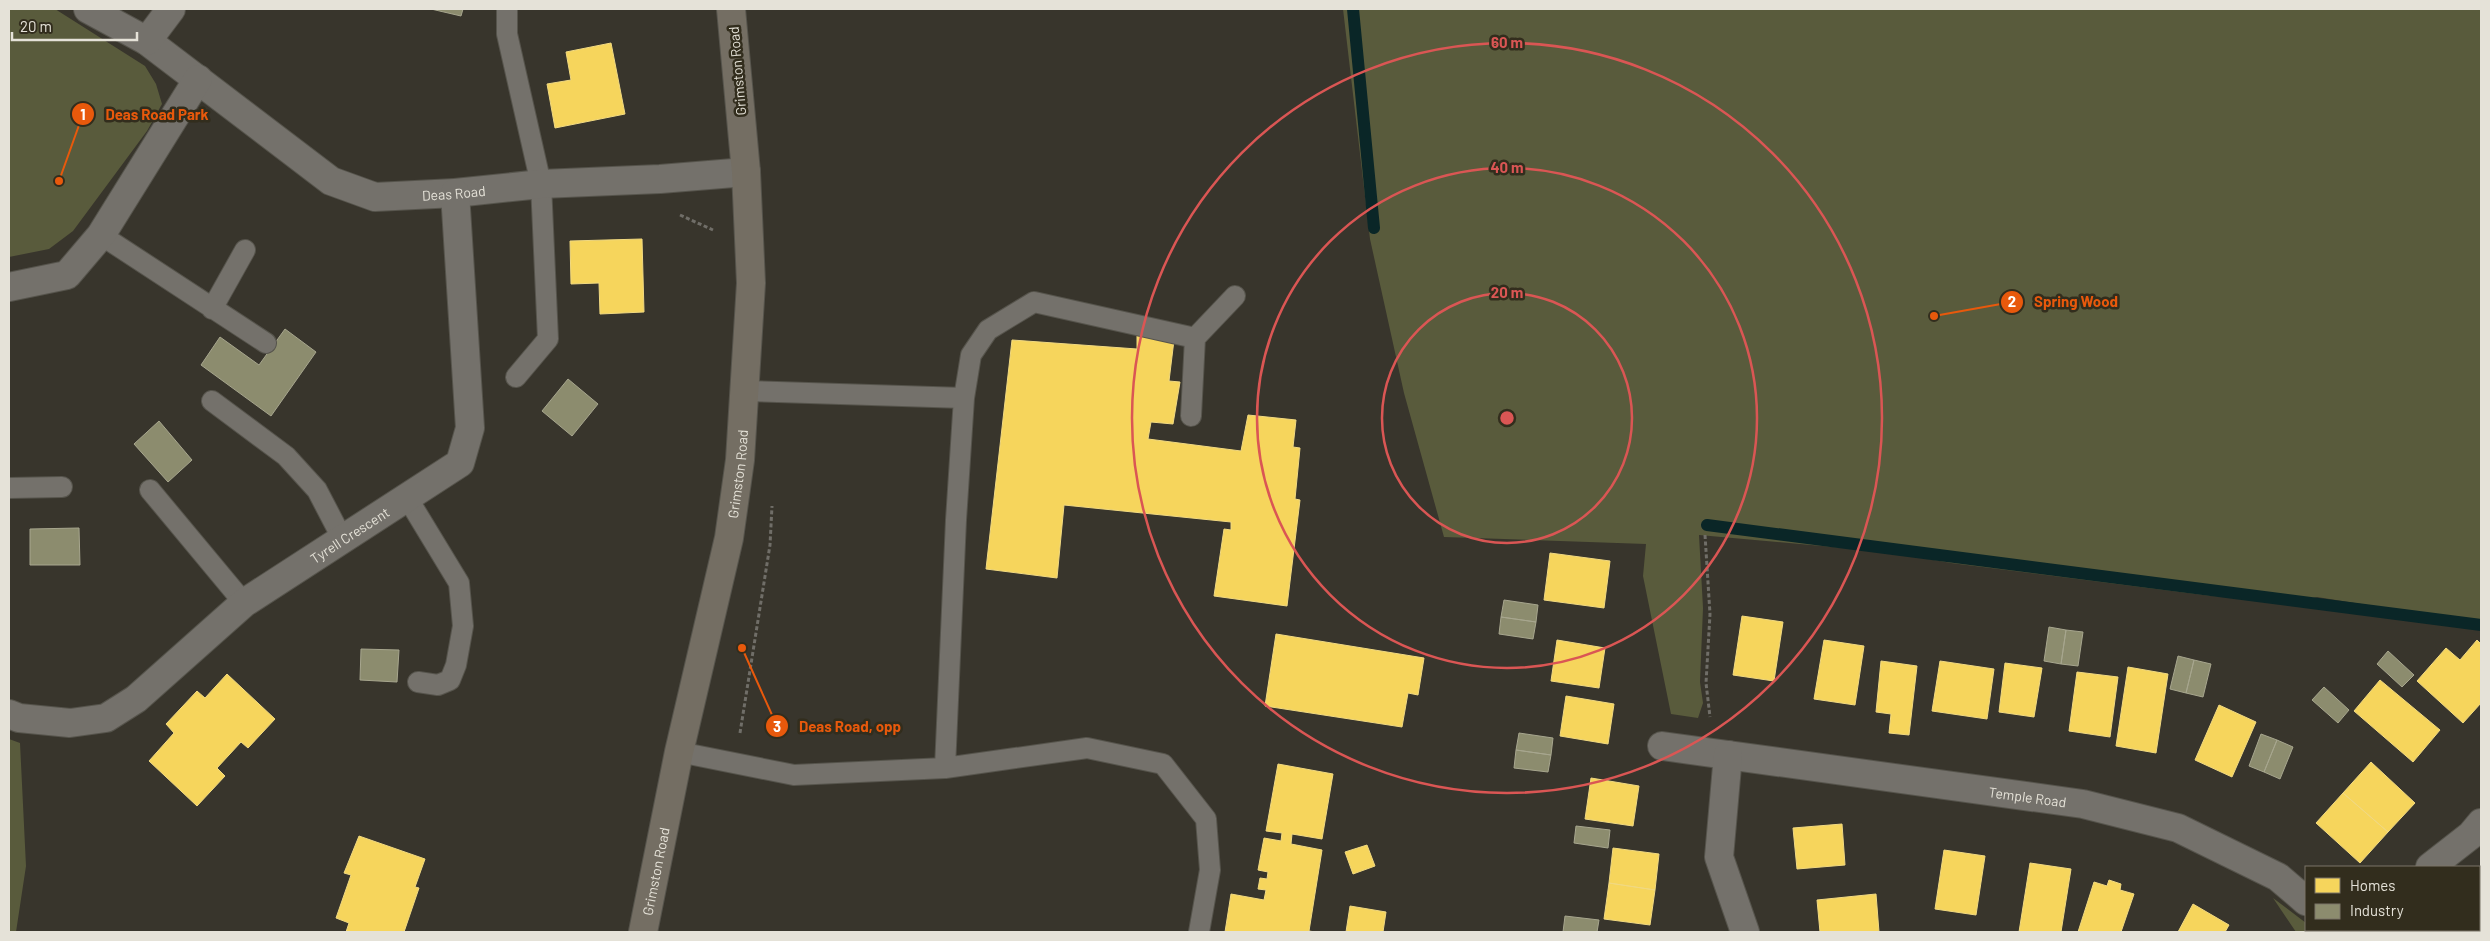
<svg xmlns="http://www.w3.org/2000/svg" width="2490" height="941" font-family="Barlow,sans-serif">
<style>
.green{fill:#595b3c}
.homes{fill:#f6d55c;stroke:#f1d981}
.industry{fill:#8c8c6e;stroke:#a7a68e}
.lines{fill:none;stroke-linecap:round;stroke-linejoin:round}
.stream{stroke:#0a2627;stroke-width:12}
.service-casing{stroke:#56544c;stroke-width:22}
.minor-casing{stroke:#56544c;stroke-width:30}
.primary-casing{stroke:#56544c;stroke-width:30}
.path{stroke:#706e68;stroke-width:3;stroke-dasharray:4 2.5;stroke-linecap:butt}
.service{stroke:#74716b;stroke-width:20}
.minor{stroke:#74716b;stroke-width:28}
.primary{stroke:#746e63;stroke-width:28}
.ring{fill:none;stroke:#da5654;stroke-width:2.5}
.labels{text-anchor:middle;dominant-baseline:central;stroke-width:5;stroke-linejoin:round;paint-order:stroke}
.street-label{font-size:14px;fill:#e5e2d8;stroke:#322d1d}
.centre{fill:#da5654;stroke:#322d1d;stroke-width:2.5}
.ring-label{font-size:15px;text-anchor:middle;font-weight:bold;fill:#da5654;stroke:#322d1d;stroke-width:5;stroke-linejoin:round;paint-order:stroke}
.leader{fill:none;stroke:#e8590c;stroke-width:2}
.callout-dot{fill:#e8590c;stroke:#322d1d;stroke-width:2}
.mark-label{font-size:15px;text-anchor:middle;font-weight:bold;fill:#fff}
.callout-label{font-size:15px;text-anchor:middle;font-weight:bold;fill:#e8590c;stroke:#322d1d;stroke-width:5;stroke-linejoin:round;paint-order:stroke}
</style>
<rect width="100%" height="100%" fill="#38352c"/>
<path class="green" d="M9 9H55L145 66 156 84 162 104 147 131 73 231 49 249 9 257Z
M1343 9H2481V623L2317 597 2304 600 2211 596 1951 563 1888 552 1699 535 1703 608 1700 682 1703 703 1698 718 1671 714 1643 576 1646 544 1444 537 1404 393 1370 239Z
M9 739 20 743 26 866 16 932H9Z
M2273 898 2306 923V930H2314L2317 932H2296Z"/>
<path class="homes" d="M611 43 625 114 555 128 547 84 571 80 566 52Z
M642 239 644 312 600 314 599 283 571 284 570 241Z
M1137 335 1174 340 1169 381 1180 382 1173 424 1151 422 1148 439 1241 451 1248 415 1296 420 1293 447 1300 448 1295 499 1300 500 1287 606 1214 596 1224 529 1231 530V522L1064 505 1057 578 986 569 1012 340 1137 349Z
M1550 553 1610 561 1604 608 1544 600Z
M1742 616 1783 622 1774 681 1733 675Z
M1276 634 1424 658 1418 695 1408 693 1402 727 1265 706Z
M1557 640 1605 648 1599 688 1551 681Z
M1824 640 1864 646 1855 705 1814 699Z
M2477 640 2481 644V703L2463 723 2417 681 2446 648 2460 660Z
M1881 661 1917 666 1909 735 1889 733 1891 714 1876 712Z
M1940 661 1994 669 1987 719 1932 711Z
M2005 663 2042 668 2034 717 1999 712Z
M2128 667 2168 674 2156 753 2116 746Z
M2077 672 2118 677 2110 737 2069 731Z
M227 674 275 719 248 748 241 742 217 768 225 776 197 806 149 761 174 733 166 724 197 691 205 698Z
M2380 680 2440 730 2413 762 2354 711Z
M1566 696 1614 704 1608 744 1560 736Z
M2219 705 2256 722 2232 777 2195 760Z
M2371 762 2415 803 2388 832 2343 793Z
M1278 764 1333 774 1322 839 1292 834 1291 844 1322 850 1309 931 1315 932H1225L1231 894 1264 900 1266 890 1258 889 1260 878 1267 879 1268 872 1258 870 1264 838 1281 841 1282 833 1266 831Z
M1591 778 1639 786 1633 826 1585 819Z
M2343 793 2388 832 2360 863 2316 823Z
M1842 824 1845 865 1797 869 1793 828Z
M359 836 425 859 415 887 419 888 404 932H346L349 923 336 918 351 875 344 873Z
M1367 845 1375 866 1353 874 1345 852Z
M1613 848 1659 854 1655 890 1609 883Z
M1944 850 1985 856 1976 915 1935 909Z
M2030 863 2071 869 2061 932H2019Z
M2109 880 2121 884 2120 890 2134 894 2121 932H2078L2094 882 2107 886Z
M1609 883 1655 890 1650 925 1604 919Z
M1876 894 1879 932H1820L1817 900Z
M2479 900 2481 903V917L2479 919Z
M2193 904 2229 925 2225 932H2178Z
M1350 906 1386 912 1383 932H1346Z
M2426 930H2466L2463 932H2428Z"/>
<path class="industry" d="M431 9H463L461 16Z
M285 329 316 352 271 416 201 365 220 337 259 365Z
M568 379 598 404 572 436 542 411Z
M159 421 192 460 168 482 134 444Z
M79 528 80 565H30V529Z
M1504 600 1538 605 1536 622 1501 617Z
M1501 617 1536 622 1533 639 1499 634Z
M2049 627 2066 630 2061 664 2044 661Z
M2066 630 2083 632 2078 666 2061 664Z
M361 649 399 650 397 682 360 680Z
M2388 651 2414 675 2402 687 2377 664Z
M2178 656 2194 660 2186 693 2170 689Z
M2194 660 2211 664 2203 697 2186 693Z
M2324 687 2349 710 2338 723 2312 700Z
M1519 733 1553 738 1551 755 1516 750Z
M2261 734 2277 740 2264 772 2249 766Z
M2277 740 2293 747 2280 779 2264 772Z
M1516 750 1551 755 1548 772 1514 768Z
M1576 826 1610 830 1608 848 1574 843Z
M1565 916 1599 920 1597 932H1563Z"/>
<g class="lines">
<path class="stream" d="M1353 9 1374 228
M1707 525 2481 625"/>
<defs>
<path id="service" d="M507 9V34L541 184 548 339 516 377
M101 235 266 343
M212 309 245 250
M745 391 964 398
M212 401 286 456 317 490 343 540
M1191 416 1195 338 1235 296
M9 488 62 487
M150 490 244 603
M408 499 459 583 463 626 456 665 450 680 438 685 418 682
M679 752 794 775 945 768 1087 748 1163 764 1206 819 1210 870 1199 932
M945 768 956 520 964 398 971 355 988 330 1034 302 1195 338"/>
<g id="minor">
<path id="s1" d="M88 9 147 41 331 181 375 197 455 193 541 184 660 179 746 172"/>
<path d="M147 41 171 9"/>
<path d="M9 287 67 275 101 235 198 79"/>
<path id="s2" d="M9 714 19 718 70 723 106 718 136 699 244 603 460 463 470 428 455 193"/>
<path id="s3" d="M1662 746 2083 804 2178 828 2278 877 2306 901"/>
<path d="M1728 755 1719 857 1745 932"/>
<path d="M2430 867 2471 835 2481 823"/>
<path d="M2340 930 2343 932"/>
<path d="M2363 932 2365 930"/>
</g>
<g id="primary">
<path id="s4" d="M643 932 679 752 729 538 740 460 751 283 746 172 731 9"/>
</g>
</defs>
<use href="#service" class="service-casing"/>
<use href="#minor" class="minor-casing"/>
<use href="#primary" class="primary-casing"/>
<path class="path" d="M680 215 713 230
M1705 535 1710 614 1706 683 1710 717
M740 733 770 545 772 506"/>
<use href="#service" class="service"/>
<use href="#minor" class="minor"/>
<use href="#primary" class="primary"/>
</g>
<g class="ring">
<circle cx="1507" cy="418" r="125"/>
<circle cx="1507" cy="418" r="250"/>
<circle cx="1507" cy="418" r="375"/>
</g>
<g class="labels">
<g class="street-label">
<text transform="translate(737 71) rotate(-95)">Grimston Road</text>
<text stroke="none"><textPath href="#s1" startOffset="424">Deas Road</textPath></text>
<text stroke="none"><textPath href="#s4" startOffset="468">Grimston Road</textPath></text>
<text stroke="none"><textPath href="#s2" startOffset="404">Tyrell Crescent</textPath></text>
<text stroke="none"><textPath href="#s3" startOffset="369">Temple Road</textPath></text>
<text stroke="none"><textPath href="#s4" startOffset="62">Grimston Road</textPath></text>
</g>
</g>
<circle cx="1507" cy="418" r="8" class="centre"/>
<g class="ring-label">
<text x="1507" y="48">60 m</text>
<text x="1507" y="173">40 m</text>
<text x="1507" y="298">20 m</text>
</g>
<path class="leader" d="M59 181L83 114M1934 316L2012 302M742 648L777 726"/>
<g class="callout-dot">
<circle cx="59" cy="181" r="5"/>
<circle cx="1934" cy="316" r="5"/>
<circle cx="742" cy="648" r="5"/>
<circle cx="83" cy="114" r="12"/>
<circle cx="2012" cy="302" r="12"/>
<circle cx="777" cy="726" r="12"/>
</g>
<g class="mark-label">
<text x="83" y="120">1</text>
<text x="2012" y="307">2</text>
<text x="777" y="732">3</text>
</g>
<g class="callout-label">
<text x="157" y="120">Deas Road Park</text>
<text x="2076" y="307">Spring Wood</text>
<text x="850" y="732">Deas Road, opp</text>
</g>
<rect width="2490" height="941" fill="none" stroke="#e5e2d8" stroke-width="20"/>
<rect x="2305" y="866" width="175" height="65" fill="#322d1d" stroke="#7a7568"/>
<rect x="2315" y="878" width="25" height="15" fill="#f6d55c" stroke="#7a7568"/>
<text x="2350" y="891" font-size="15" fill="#e5e2d8">Homes</text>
<rect x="2315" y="904" width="25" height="15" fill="#8c8c6e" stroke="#7a7568"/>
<text x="2350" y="916" font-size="15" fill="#e5e2d8">Industry</text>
<path d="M12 32v8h125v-8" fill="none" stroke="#e5e2d8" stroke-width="2.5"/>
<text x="20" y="32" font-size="15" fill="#e5e2d8" stroke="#322d1d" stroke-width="4" paint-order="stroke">20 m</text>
</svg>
